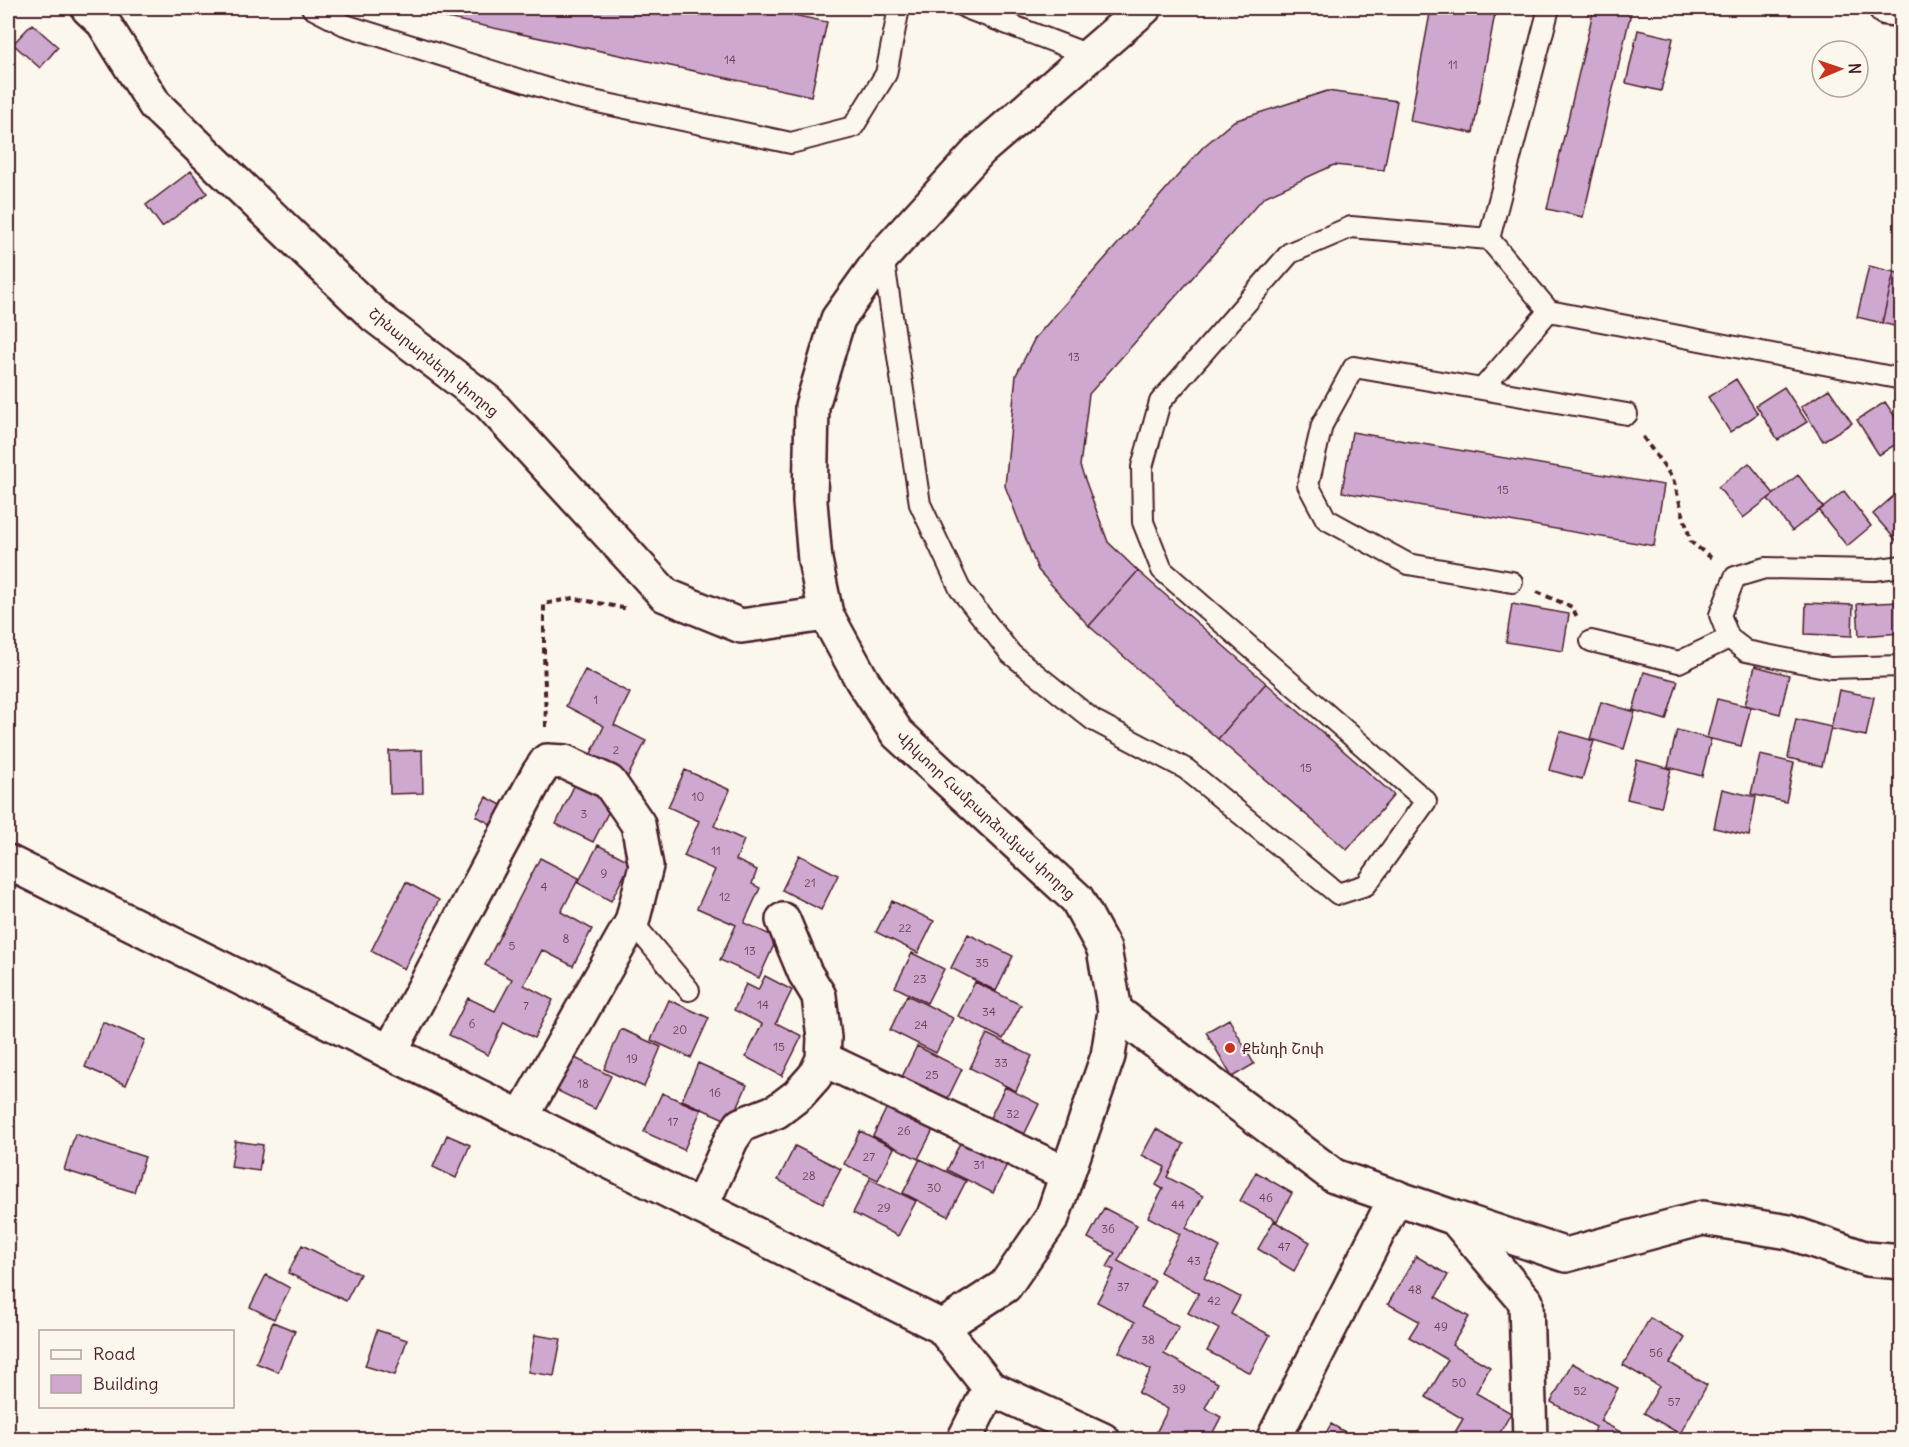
<svg xmlns="http://www.w3.org/2000/svg" width="1909" height="1447" font-family="Delius,'Noto Sans Armenian',sans-serif">
<style>
.building{fill:#cfa8cf;stroke:#4a1f2b;stroke-width:1.5}
.lines{fill:none;stroke-linecap:round;stroke-linejoin:round}
.service-casing{stroke:#4a1f2b;stroke-width:24}
.minor-casing{stroke:#4a1f2b;stroke-width:38}
.tertiary-casing{stroke:#4a1f2b;stroke-width:38}
.path{stroke:#4a1f2b;stroke-width:4;stroke-dasharray:6 4.5;stroke-linecap:butt}
.service{stroke:#fbf7ec;stroke-width:20}
.minor{stroke:#fbf7ec;stroke-width:33}
.tertiary{stroke:#fbf7ec;stroke-width:33}
.poi-dot{fill:#c8321e;stroke:#fbf7ec;stroke-width:2}
.labels{text-anchor:middle;dominant-baseline:central;stroke-width:4.5;stroke-linejoin:round;paint-order:stroke}
.number-label{font-size:12px;fill:#6b4154}
.street-label{font-size:15px;fill:#4a1f2b;stroke:#fbf7ec}
.poi-label{font-size:15px;fill:#4a1f2b;stroke:#fbf7ec;text-anchor:start}
</style>
<rect width="100%" height="100%" fill="#fbf7ec"/>
<filter id="ink" filterUnits="userSpaceOnUse"><feTurbulence type="fractalNoise" baseFrequency=".0167" numOctaves="2"/><feDisplacementMap in="SourceGraphic" scale="12" xChannelSelector="R" yChannelSelector="G"/><feConvolveMatrix kernelMatrix="1 2 1 2 8 2 1 2 1" color-interpolation-filters="sRGB"/></filter>
<g filter="url(#ink)">
<path class="building" d="M400 8H760L827 22 811 96Z
M1431 8H1496L1473 133 1410 121Z
M1594 8H1632L1583 217 1547 209Z
M32 24 58 47 40 68 13 44Z
M1638 30 1673 38 1661 91 1626 83Z
M1327 91 1397 101 1384 170 1334 165 1264 197 1089 394 1080 466 1108 542 1138 571 1089 626 1038 570 1005 486 1016 375 1035 338 1203 147 1234 121Z
M191 171 207 193 162 227 146 205Z
M1869 266 1894 272 1882 323 1857 317Z
M1894 272 1902 274V328L1882 323Z
M1736 379 1758 414 1730 432 1708 397Z
M1784 387 1807 422 1778 440 1756 405Z
M1829 389 1852 423 1823 441 1801 407Z
M1885 402 1902 427V440L1879 455 1857 420Z
M1352 432 1664 485 1654 546 1342 492Z
M1749 463 1774 494 1743 518 1718 487Z
M1798 475 1823 507 1792 531 1768 499Z
M1844 491 1871 526 1847 546 1819 511Z
M1897 493 1902 499V547L1873 514Z
M1138 571 1266 683 1218 739 1089 626Z
M1900 602 1902 633 1859 636 1857 604Z
M1806 603 1853 605 1852 636 1805 634Z
M1512 604 1569 614 1563 651 1506 642Z
M1755 666 1789 675 1780 714 1745 705Z
M585 670 630 693 614 725 646 741 626 780 588 760 604 726 566 706Z
M1644 672 1678 681 1666 720 1633 710Z
M1266 683 1394 795 1347 850 1218 739Z
M1839 690 1874 697 1866 736 1831 729Z
M1717 699 1751 707 1741 746 1707 738Z
M1601 702 1635 712 1624 749 1590 739Z
M1796 719 1831 727 1822 766 1788 758Z
M1677 730 1711 739 1702 776 1668 767Z
M1560 731 1594 741 1582 779 1549 770Z
M422 750 423 793 390 794 389 751Z
M1760 755 1794 763 1786 802 1751 794Z
M1637 760 1671 769 1661 807 1627 799Z
M685 770 730 790 714 826 744 840 736 860 757 870 752 884 760 888 744 923 777 938 759 978 720 960 736 925 697 908 715 870 684 856 699 821 668 807Z
M575 784 613 803 593 842 556 824Z
M1722 789 1756 797 1749 836 1714 828Z
M486 797 513 811 503 831 476 816Z
M598 845 631 862 611 901 578 883Z
M799 855 838 875 821 910 782 890Z
M540 858 579 878 561 912 592 929 573 966 542 950 524 985 553 1000 534 1038 504 1022 488 1055 449 1035 468 998 495 1011 512 979 485 965Z
M406 882 439 900 404 969 371 951Z
M892 901 934 921 918 953 876 932Z
M968 934 1013 956 996 991 951 968Z
M912 953 944 969 927 1003 895 987Z
M765 976 792 990 776 1023 802 1036 782 1076 746 1057 762 1024 734 1010 746 984 758 990Z
M975 982 1021 1005 1003 1039 958 1016Z
M907 995 953 1018 936 1053 890 1030Z
M669 1000 709 1018 691 1058 651 1040Z
M1229 1019 1254 1064 1232 1077 1206 1032Z
M103 1022 145 1040 126 1085 85 1067Z
M621 1029 661 1047 644 1087 604 1069Z
M987 1034 1032 1056 1016 1091 970 1068Z
M917 1046 962 1069 946 1102 901 1079Z
M573 1057 611 1076 595 1109 556 1090Z
M698 1063 747 1085 731 1122 682 1100Z
M1005 1087 1039 1104 1022 1139 988 1122Z
M662 1093 701 1110 684 1150 644 1132Z
M890 1101 936 1124 918 1159 873 1136Z
M1156 1129 1184 1144 1167 1177 1203 1196 1186 1228 1220 1247 1204 1278 1240 1297 1231 1314 1270 1335 1250 1373 1207 1351 1219 1329 1188 1313 1199 1293 1160 1272 1180 1234 1148 1217 1163 1189 1156 1185 1165 1167 1142 1155Z
M860 1131 894 1148 878 1180 844 1164Z
M75 1134 145 1157 134 1192 64 1170Z
M447 1135 470 1145 456 1178 433 1167Z
M964 1135 1010 1158 993 1193 947 1170Z
M235 1141 263 1145 259 1171 231 1167Z
M795 1146 841 1169 823 1203 778 1180Z
M920 1159 966 1181 948 1216 903 1193Z
M1256 1172 1292 1193 1277 1221 1240 1201Z
M870 1179 916 1201 898 1236 853 1213Z
M1104 1208 1137 1225 1118 1261 1155 1281 1141 1307 1179 1327 1164 1354 1218 1383 1205 1408 1221 1417 1209 1440H1164L1155 1435 1168 1409 1138 1393 1151 1370 1119 1352 1135 1322 1097 1302 1114 1270 1107 1267 1115 1253 1088 1238Z
M1274 1221 1310 1242 1294 1271 1258 1249Z
M302 1245 360 1274 346 1301 288 1273Z
M1416 1256 1448 1275 1436 1297 1469 1317 1452 1345 1490 1367 1476 1393 1511 1413 1496 1440 1451 1439 1463 1419 1426 1397 1448 1360 1409 1337 1419 1321 1388 1304Z
M266 1275 290 1288 274 1319 250 1307Z
M1650 1318 1685 1338 1670 1363 1707 1385 1680 1434 1644 1413 1659 1386 1623 1365Z
M273 1322 295 1331 278 1372 256 1363Z
M377 1330 407 1340 395 1375 365 1366Z
M535 1335 561 1339 554 1376 528 1372Z
M1572 1363 1618 1388 1600 1421 1630 1437 1628 1440H1589L1596 1427 1551 1402Z
M1331 1424 1359 1440H1322Z
M466 1435H492V1440H466Z"/>
<g class="lines">
<defs>
<path id="service" d="M312 8 345 25 574 97 791 143 853 127 886 74 899 8
M966 8 1089 55
M1549 8 1489 239 1549 311 1902 379
M883 256 920 504 960 589 1011 654 1093 720 1186 769 1338 894 1366 885 1426 801 1162 570 1143 522 1142 467 1160 402 1290 253 1351 227 1489 239
M1482 389 1549 311
M1902 566 1874 570 1765 568 1735 577 1720 615 1729 638 1746 651 1830 668 1902 666
M1512 582 1408 564 1326 519 1308 485 1322 425 1354 367 1627 414
M1591 641 1679 662 1729 638
M632 922 689 990"/>
<path id="minor" d="M88 8 103 22 155 105 375 316 488 402 665 595 741 626 826 614
M1886 8 1902 10
M1115 1011 1334 1176 1455 1218 1526 1302 1530 1440
M390 1052 538 774 547 761 565 762 609 782 638 824 646 866 632 922 521 1118
M823 1059 1067 1174
M701 1207 731 1140 741 1125 777 1111 798 1095 815 1076 823 1059 824 1038 819 996 805 973 783 920
M1455 1218 1566 1255 1703 1218 1789 1232 1867 1259 1902 1262
M942 1327 990 1388 1103 1440
M964 1440 990 1388
M1273 1440 1396 1197"/>
<path id="tertiary" d="M8 862 942 1327 1005 1286 1052 1218 1108 1056 1115 1011 1104 949 1077 899 897 733 862 680 826 614 815 560 810 502 812 406 838 319 883 256 980 150 1144 8"/>
</defs>
<use href="#service" class="service-casing"/>
<use href="#minor" class="minor-casing"/>
<use href="#tertiary" class="tertiary-casing"/>
<path class="path" d="M1643 437 1673 479 1691 542 1714 560
M1537 592 1572 607 1577 617
M546 727 544 652V604L573 598 628 609"/>
<use href="#service" class="service"/>
<use href="#minor" class="minor"/>
<use href="#tertiary" class="tertiary"/>
</g>
</g>
<circle class="poi-dot" cx="1230" cy="1048" r="6"/>
<g class="labels">
<g class="number-label">
<text x="730" y="59">14</text>
<text x="1453" y="64">11</text>
<text x="1074" y="356">13</text>
<text x="1503" y="489">15</text>
<text x="596" y="699">1</text>
<text x="616" y="749">2</text>
<text x="1306" y="767">15</text>
<text x="698" y="796">10</text>
<text x="584" y="813">3</text>
<text x="716" y="850">11</text>
<text x="604" y="873">9</text>
<text x="810" y="882">21</text>
<text x="544" y="886">4</text>
<text x="725" y="896">12</text>
<text x="905" y="927">22</text>
<text x="566" y="938">8</text>
<text x="512" y="945">5</text>
<text x="750" y="950">13</text>
<text x="982" y="962">35</text>
<text x="920" y="978">23</text>
<text x="763" y="1004">14</text>
<text x="526" y="1005">7</text>
<text x="989" y="1011">34</text>
<text x="472" y="1023">6</text>
<text x="921" y="1024">24</text>
<text x="680" y="1029">20</text>
<text x="779" y="1046">15</text>
<text x="632" y="1058">19</text>
<text x="1001" y="1062">33</text>
<text x="932" y="1074">25</text>
<text x="583" y="1083">18</text>
<text x="715" y="1092">16</text>
<text x="1013" y="1113">32</text>
<text x="673" y="1121">17</text>
<text x="904" y="1130">26</text>
<text x="869" y="1156">27</text>
<text x="979" y="1164">31</text>
<text x="809" y="1175">28</text>
<text x="934" y="1187">30</text>
<text x="1266" y="1197">46</text>
<text x="1178" y="1204">44</text>
<text x="884" y="1207">29</text>
<text x="1108" y="1228">36</text>
<text x="1284" y="1246">47</text>
<text x="1194" y="1260">43</text>
<text x="1123" y="1286">37</text>
<text x="1415" y="1289">48</text>
<text x="1214" y="1300">42</text>
<text x="1441" y="1326">49</text>
<text x="1148" y="1339">38</text>
<text x="1656" y="1352">56</text>
<text x="1459" y="1382">50</text>
<text x="1179" y="1388">39</text>
<text x="1580" y="1390">52</text>
<text x="1674" y="1401">57</text>
</g>
<g class="street-label">
<text transform="translate(434 362) rotate(39)">Շինարարների փողոց</text>
<text transform="translate(986 815) rotate(43)">Վիկտոր Համբարձումյան փողոց</text>
</g>
<g class="poi-label">
<text x="1242" y="1048">Քենդի Շոփ</text>
</g>
</g>
<rect width="1909" height="1447" fill="none" stroke="#fbf7ec" stroke-width="30"/>
<rect x="15" y="15" width="1879" height="1417" fill="none" stroke="#4a1f2b" stroke-width="2" filter="url(#ink)"/>
<rect x="39" y="1330" width="195" height="78" fill="#fbf7ec" stroke="#b4a19f" stroke-width="1.5"/>
<rect x="51" y="1350" width="30" height="9" fill="#fbf7ec" stroke="#b4a19f" stroke-width="1.5"/>
<text x="93" y="1360" font-size="18" fill="#4a1f2b">Road</text>
<rect x="51" y="1375" width="30" height="18" fill="#cfa8cf" stroke="#b4a19f" stroke-width="1.5"/>
<text x="93" y="1390" font-size="18" fill="#4a1f2b">Building</text>
<g transform="translate(1840 69) rotate(88)"><circle r="28" fill="#fbf7ec" stroke="#b4a19f" stroke-width="1.5"/>
<path d="M0-4.5L10 22L0 15L-10 22Z" fill="#c8321e"/>
<text y="-9" font-size="16" font-weight="bold" text-anchor="middle" fill="#4a1f2b">N</text>
</g>
</svg>
